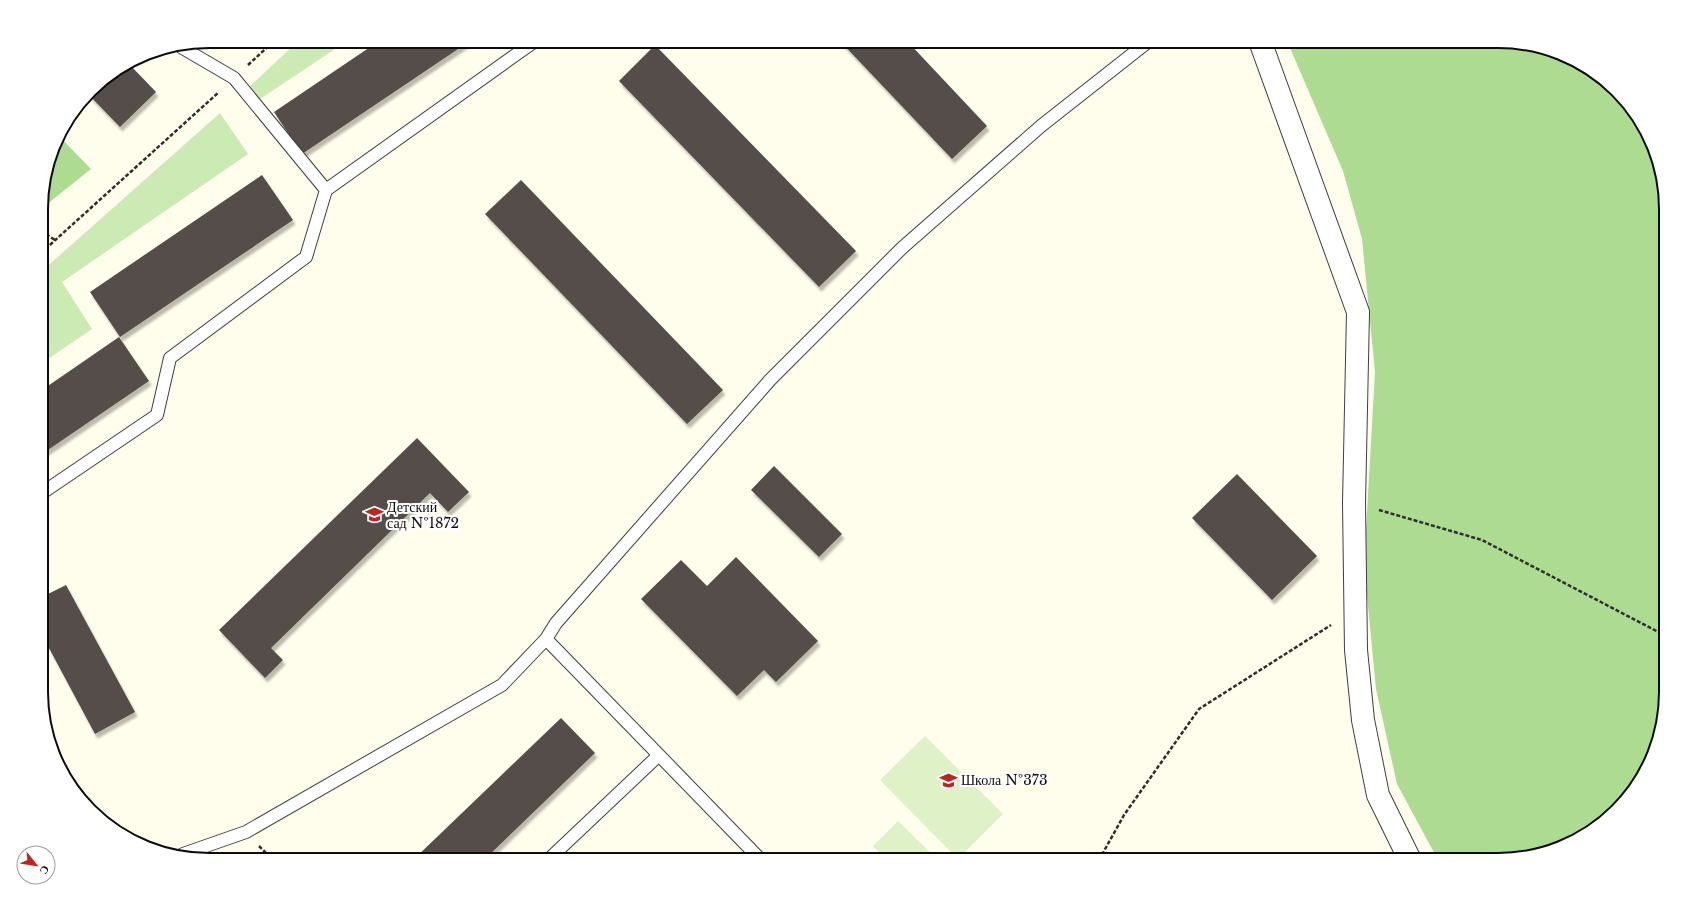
<svg xmlns="http://www.w3.org/2000/svg" width="1707" height="901" font-family="'Libre Baskerville',serif">
<style>
.green{fill:#cceab4}
.forest{fill:#aedb92}
.pitch{fill:#dff1c6}
.building{fill:#554e48;filter:url(#shadow)}
.lines{fill:none;stroke-linecap:round;stroke-linejoin:round}
.service-casing{stroke:#3f3f3f;stroke-width:14}
.minor-casing{stroke:#3f3f3f;stroke-width:24}
.path{stroke:#2e2e2e;stroke-width:2.5;stroke-dasharray:4 2;stroke-linecap:butt}
.service{stroke:#fff;stroke-width:12}
.minor{stroke:#fff;stroke-width:22}
.labels{text-anchor:middle;dominant-baseline:central;stroke-width:4;stroke-linejoin:round;paint-order:stroke}
.poi-label{font-size:14px;fill:#0c0c0c;stroke:#fff;text-anchor:start}
.rim{fill:none;stroke:#0c0c0c;stroke-width:2}
</style>
<defs>
<filter id="shadow"><feDropShadow dx="2.5" dy="4.5" stdDeviation="1" flood-color="#0004"/></filter>
</defs>
<rect width="100%" height="100%" fill="#fffdeb"/>
<path class="green" d="M298 41H347L257 101 245 91Z
M220 113 248 154 62 282 92 329 42 363V271Z"/>
<path class="forest" d="M1287 41H1498L1573 58 1609 83 1638 115 1665 187 1666 692 1649 767 1624 803 1591 832 1552 851 1513 859 1498 824 1513 859 1438 860 1397 784 1376 689 1364 564 1375 372 1362 239 1343 171Z
M58 135 91 169 41 209V198Z"/>
<path class="pitch" d="M925 736 1003 814 958 859 880 780Z
M898 821 938 860H887L873 846Z"/>
<path class="building" d="M379 41H470L302 154 274 112Z
M840 41H907L987 126 952 159Z
M655 45 856 251 819 287 619 81Z
M129 64 156 92 120 127 89 95 98 83Z
M262 175 293 220 120 337 90 292Z
M521 180 723 390 687 424 485 214Z
M119 337 149 381 42 454V390Z
M417 438 469 492 448 512 430 493 271 648 283 660 265 678 219 630Z
M774 466 842 534 819 557 751 490Z
M1237 474 1317 556 1272 600 1192 518Z
M736 557 818 641 776 682 764 670 737 696 641 599 681 560 707 586Z
M66 585 135 712 95 734 42 635V597Z
M561 718 595 753 484 860H413Z"/>
<g class="lines">
<defs>
<path id="service" d="M181 47 234 78 326 190
M42 493 157 415 170 358 306 257 326 190 535 41
M546 639 761 860
M183 854 246 832 502 685 546 639 556 623 770 380 902 248 1041 126 1149 41
M548 860 659 755"/>
<path id="minor" d="M1260 41 1358 312 1354 503 1356 650 1363 720 1378 795 1410 860"/>
</defs>
<use href="#service" class="service-casing"/>
<use href="#minor" class="minor-casing"/>
<path class="path" d="M1569 58 1614 89
M248 65 274 41
M41 231 55 240
M41 253 219 92
M1379 510 1482 540 1666 636
M259 846 273 860
M1099 860 1124 815 1199 709 1331 625"/>
<use href="#service" class="service"/>
<use href="#minor" class="minor"/>
</g>
<defs>
<symbol id="school-bare" viewBox="-9 -9 18 18"><path d="M0-5L7-2L0 1L-7-2ZM-4 1L0 2.5L4 1V4Q0 6-4 4Z" fill="#c02420" stroke="#fff" stroke-width="2.5" paint-order="stroke"/></symbol>
</defs>
<g fill-rule="evenodd">
<use href="#school-bare" x="362" y="502" width="25" height="25"/>
<use href="#school-bare" x="936" y="768" width="25" height="25"/>
</g>
<g class="labels">
<g class="poi-label">
<text x="387" y="507">Детский<tspan x="387" dy="16">сад №1872</tspan></text>
<text x="961" y="780">Школа №373</text>
</g>
</g>
<path d="M0 0H1707V901H0ZM209 48H1498A161 161 0 0 1 1659 209V692A161 161 0 0 1 1498 853H209A161 161 0 0 1 48 692V209A161 161 0 0 1 209 48Z" fill="#fff" fill-rule="evenodd"/>
<path class="rim" d="M209 48H1498A161 161 0 0 1 1659 209V692A161 161 0 0 1 1498 853H209A161 161 0 0 1 48 692V209A161 161 0 0 1 209 48Z"/>
<g transform="translate(36 865) rotate(120)"><circle r="19" fill="#ffffff" stroke="#9e9e9e"/>
<path d="M0-3L7 15L0 10L-7 15Z" fill="#c02420"/>
<text y="-6" font-size="11" font-weight="bold" text-anchor="middle" fill="#0c0c0c">С</text>
</g>
</svg>
